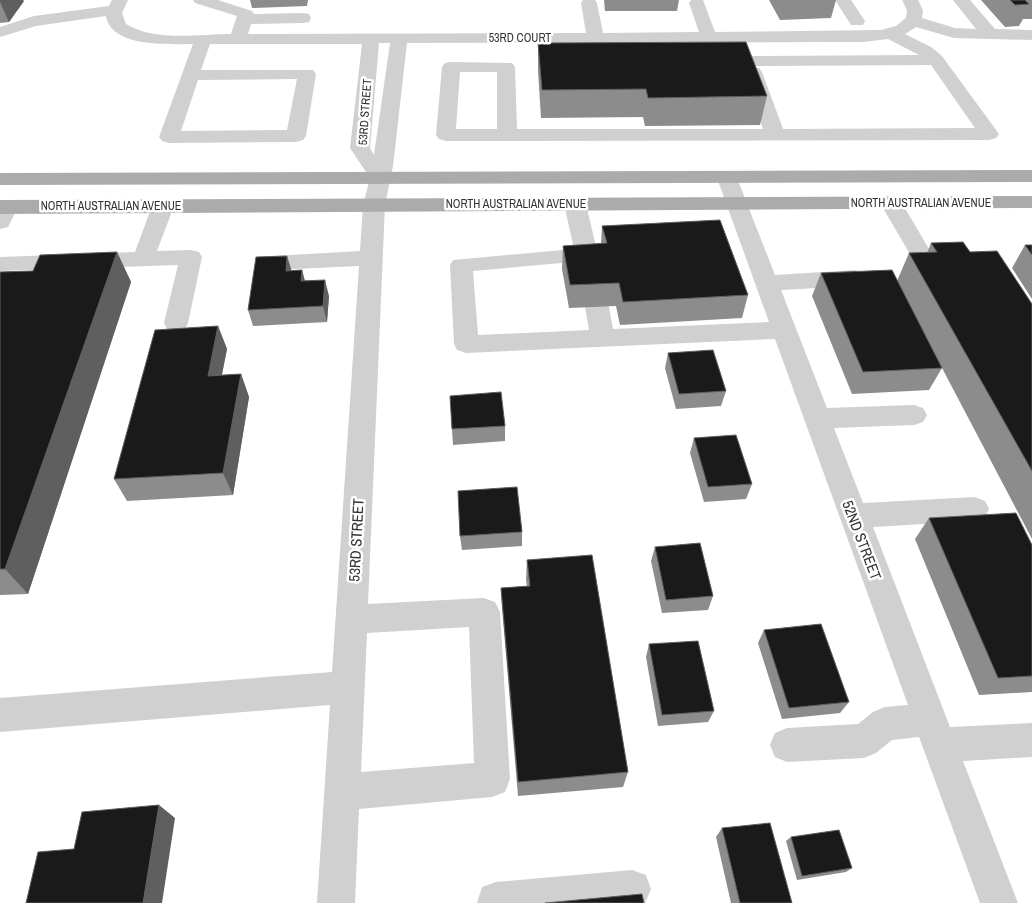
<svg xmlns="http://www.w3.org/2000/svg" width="1032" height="903" font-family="'Archivo Narrow',sans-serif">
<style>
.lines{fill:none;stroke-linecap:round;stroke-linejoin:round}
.minor{fill:#d0d0d0;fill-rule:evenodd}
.major{fill:#ababab;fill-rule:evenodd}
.wall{fill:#8c8c8c}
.shaded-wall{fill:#5f5f5f}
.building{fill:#1a1a1a;stroke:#5f5f5f}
.labels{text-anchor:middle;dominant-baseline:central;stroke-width:5;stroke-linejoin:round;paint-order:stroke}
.far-street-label{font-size:12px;fill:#333;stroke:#fff}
.street-label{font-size:15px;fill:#333;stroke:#fff}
</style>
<rect width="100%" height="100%" fill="#fff"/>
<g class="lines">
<path class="minor" d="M112 0H128L122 13 126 24C155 42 199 34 231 34L237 16 195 3 193 0H218L252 11 254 14 303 13 309 14 311 18 309 22 303 23 251 24 248 34 586 33 581 3 583 0H595L597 3 603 33 699 32 689 3 691 0H703L715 32 881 30 896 26 906 18 907 10 902 0H918L923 10 922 18 955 28 976 29 953 0H970L995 29 1032 30V40L954 38 916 27 905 34 931 47 942 56 999 134 996 138 989 140 446 141 439 139 436 135 442 67 445 63 451 62 512 63 515 67 517 129H763L744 72 747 68H759L762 72 783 129 975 128 931 65 749 66 743 65 740 61 743 57 749 56 919 55 888 39 863 42 407 43 393 166 385 205 368 604 484 598 495 602 500 612 510 779 505 792 492 797 359 809 355 903H317L330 705 0 732V698L332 672 359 266 273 270 265 268 262 263 265 258 273 256 360 251 363 205 370 178 350 148 362 44H210L201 70H313L316 74 306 136 303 140 296 142 169 143 162 141 159 137 193 44C169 44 111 48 106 16L36 26 0 37V27L34 16 109 6ZM379 43H390L374 155 370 148ZM460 72H497V129H456ZM297 79 287 130 181 131 198 80ZM469 627 474 763 361 772 367 633Z
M835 0H851L865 21 863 25H851Z
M727 172 734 174 737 178 775 275 855 270 863 273 867 278 863 283 855 286 781 290 827 408 914 405 923 408 927 415 923 422 914 425 834 428 863 503 975 497 985 501 989 509 985 517 975 521 873 527 950 727 1032 723V757L963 761 1018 903H980L919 737 892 740 876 753 864 758 787 762 775 757 770 745 775 733 787 728 858 724 873 712 885 707 908 705 775 339 466 353 457 350 454 344 450 265 453 260 574 249 564 204 567 199 575 198 583 199 586 204 598 255 595 260 473 271 478 335 589 330 585 307 589 301 597 299 605 301 609 307 613 329 769 322 717 178 720 174Z
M891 197 898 198 902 203 939 266 936 271 928 273 920 271 917 266 880 203 884 198Z
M7 200 15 202 18 207 8 227 0 229V202Z
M163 200 171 201 174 206 157 251 191 250 199 252 202 257 188 323 185 329 176 331 167 329 164 323 178 265 0 271V257L135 252 152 206 155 201Z
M632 870 646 875 651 889 645 903H477L482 887 496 882Z"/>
<path class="major" d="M1032 170V182L0 185V173Z
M1032 196V208L0 214V200Z"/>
</g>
<path class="wall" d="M0 0 24 1 9 22 0 23Z
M250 0H308L307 6 252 8Z
M604 0H679L677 11H605Z
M769 0H836L831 18 780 20Z
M981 0H1032V19H1023L1019 26 1005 27Z
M538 43 767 96 760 125 645 126 643 117 541 118 538 71Z
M602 226 748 295 742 318 620 325 616 306 569 308 562 269 563 246 601 244Z
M931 243 970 252 1032 304V539L942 368 929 390 852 394 812 296 821 273 897 281 909 253H927Z
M1025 245H1032V299L1012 268Z
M117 252 131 282 28 594 0 595V272L33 271Z
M291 270H302L305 281 329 296 327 322 253 326 248 310Z
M218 326 227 349 222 375 241 374 249 397 233 495 127 501 114 479Z
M668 353 726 391 721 406 676 409 665 368Z
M505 426V441L453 445 452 429Z
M694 438 752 484 746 499 704 502 690 453Z
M929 518 1032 545V692L979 695 915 539Z
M522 532V546L462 550 460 536Z
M655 547 713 596 708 610 662 613 651 561Z
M527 560 628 772 623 787 518 796 502 608 501 588 527 586 526 580Z
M764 630 849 702 840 713 782 719 758 643Z
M649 644 714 711 708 722 658 726 646 657Z
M722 828 792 903H731L716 837Z
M791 837 852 868 846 872 797 880 786 841Z"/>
<path class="shaded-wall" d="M0 0H23L24 1 9 22 0 2Z
M117 252 131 282 28 594 5 569Z
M287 256 292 272 286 271Z
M302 270 306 286 301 281Z
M325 280 329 296 327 322 323 306Z
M218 326 227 349 217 398 208 376Z
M241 374 249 397 233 495 223 473Z
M159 805 175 818 162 903H143Z"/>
<path class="building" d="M1010 0H1025L1029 4 1015 5Z
M746 42 767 96 648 98 646 89 542 90 538 43Z
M720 220 748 295 623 302 619 283 570 285 563 246 607 243 602 226Z
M963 242 970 252 997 251 1032 304V471L909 253 937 252 931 243Z
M1025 245H1032V255Z
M117 252 5 569H0V272L33 271 40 255Z
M287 256 286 271 302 270 301 281 325 280 323 306 248 310 256 257Z
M892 270 942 368 863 372 821 273Z
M218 326 208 376 241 374 223 473 114 479 155 330Z
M713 350 726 391 679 394 668 353Z
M501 392 505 426 452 429 450 396Z
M736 435 752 484 708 487 694 438Z
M517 487 522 532 460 536 458 491Z
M1016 513 1032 545V676L998 678 929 518Z
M700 543 713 596 666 600 655 547Z
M592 555 628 772 518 782 501 588 530 586 527 560Z
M821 624 849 702 789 708 764 630Z
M698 641 714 711 662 715 649 644Z
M159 805 143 903H26L38 852 74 849 82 812Z
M770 823 792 903H740L722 828Z
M839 830 852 868 802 876 791 837Z
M642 894 644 903H545Z"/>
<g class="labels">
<g class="far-street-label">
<text x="520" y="38">53RD COURT</text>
<text transform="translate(365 112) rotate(-86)">53RD STREET</text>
<text x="921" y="203">NORTH AUSTRALIAN AVENUE</text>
<text x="516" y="204">NORTH AUSTRALIAN AVENUE</text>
<text x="111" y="206">NORTH AUSTRALIAN AVENUE</text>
</g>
<g class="street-label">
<text transform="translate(356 540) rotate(-87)">53RD STREET</text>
<text transform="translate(862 540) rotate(69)">52ND STREET</text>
</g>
</g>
</svg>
